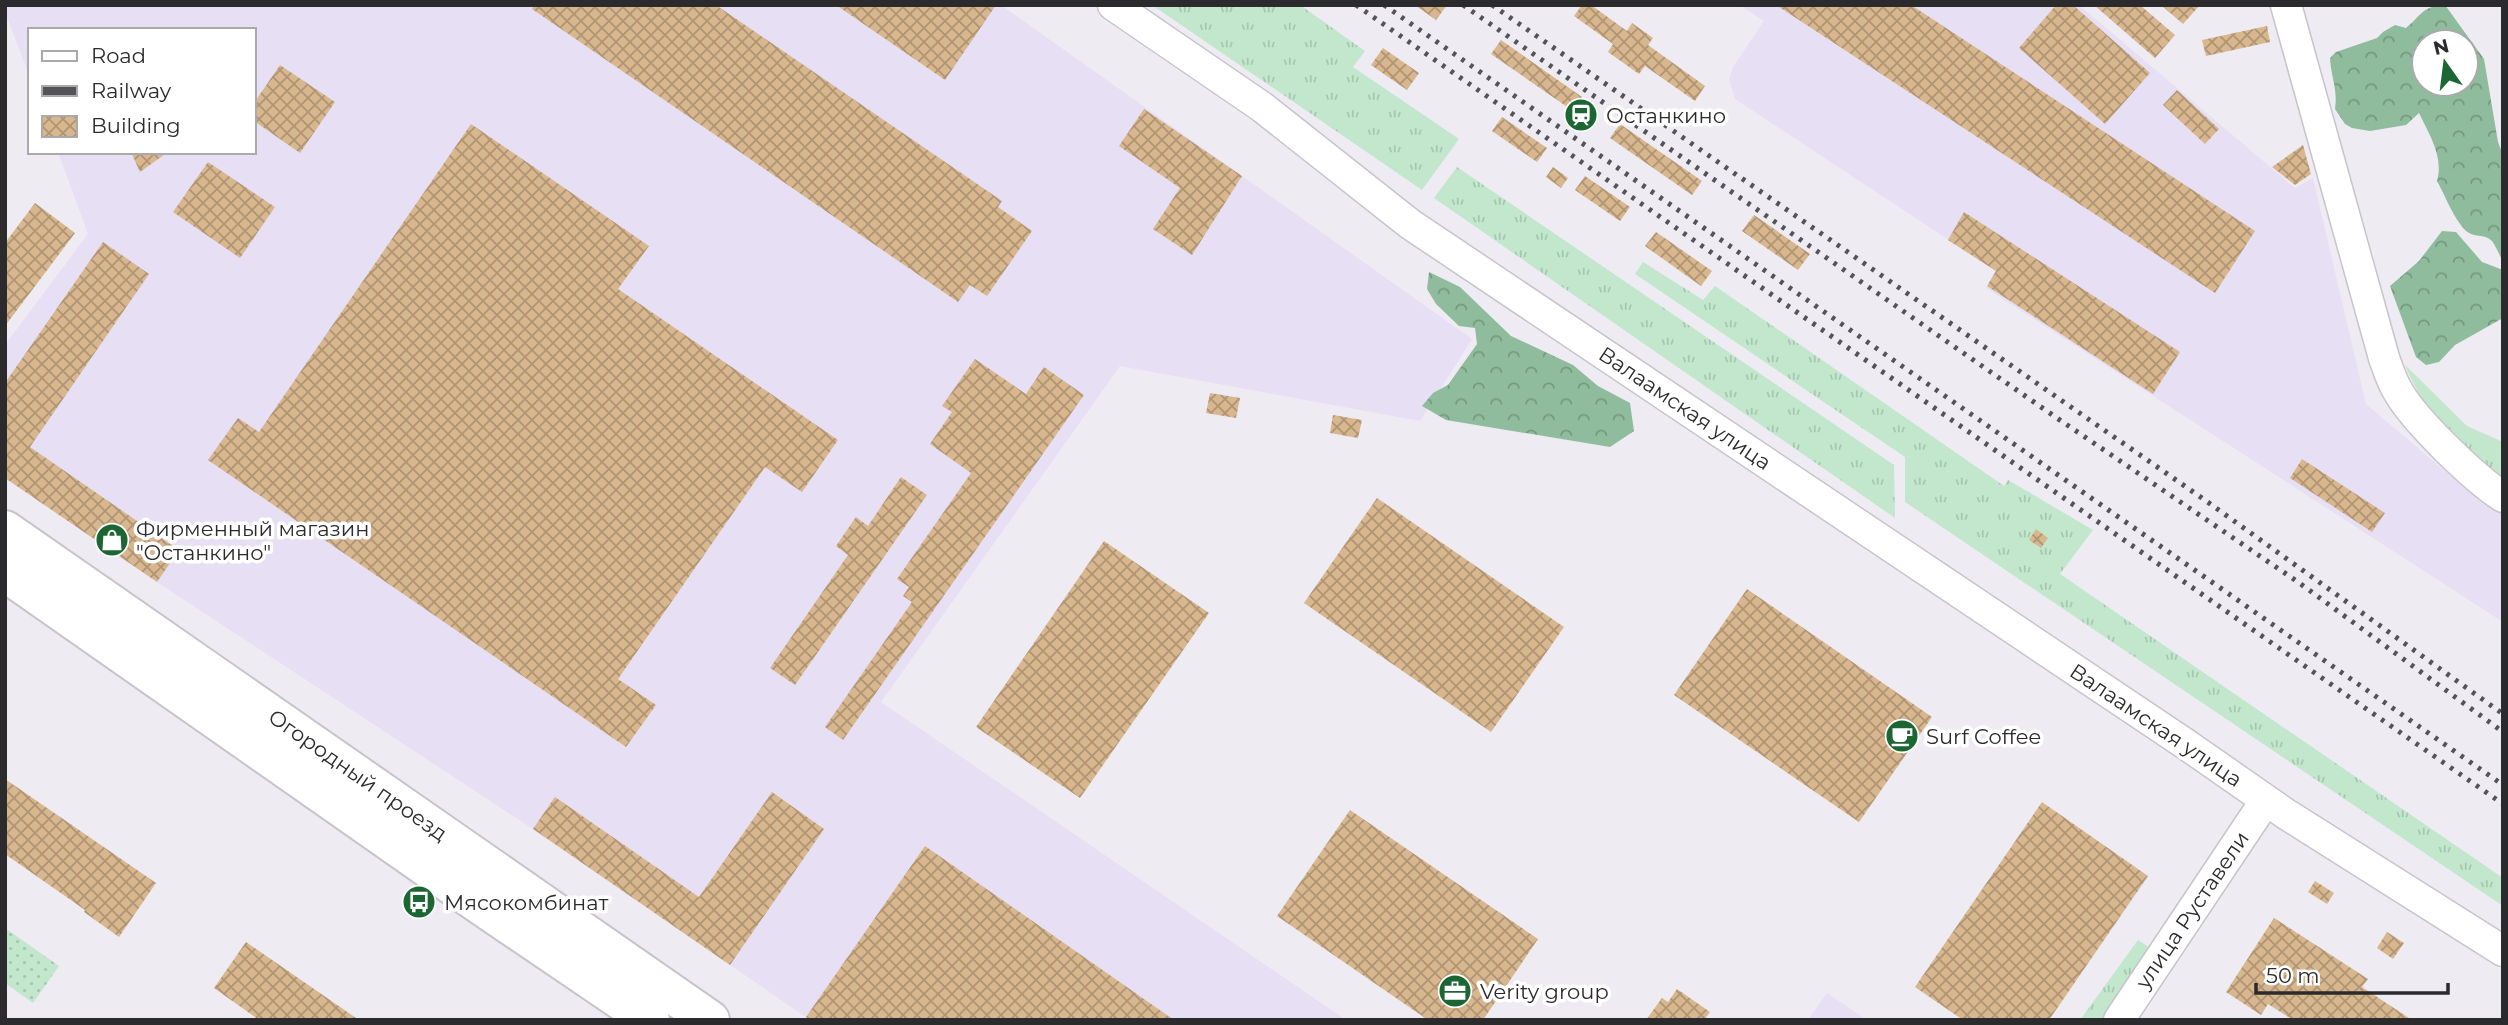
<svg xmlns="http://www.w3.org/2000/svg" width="2508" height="1025" font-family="Montserrat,sans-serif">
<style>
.industrial{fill:#e7dff4}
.grass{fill:url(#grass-tufts)}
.forest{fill:url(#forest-crowns);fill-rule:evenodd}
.park{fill:url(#park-dots)}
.building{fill:url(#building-cross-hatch)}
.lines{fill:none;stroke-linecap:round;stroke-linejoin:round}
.street-casing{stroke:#c7c4cb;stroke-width:33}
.secondary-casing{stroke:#c7c4cb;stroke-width:42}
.street{stroke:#fff;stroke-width:30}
.secondary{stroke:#fff;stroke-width:38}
.rail{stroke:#545357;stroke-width:5;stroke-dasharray:3.5 7;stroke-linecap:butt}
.labels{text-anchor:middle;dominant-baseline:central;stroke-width:7;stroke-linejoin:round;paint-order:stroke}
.poi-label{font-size:21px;fill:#2b2a2d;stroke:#fff;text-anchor:start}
.street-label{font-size:21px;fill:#2b2a2d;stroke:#fff}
</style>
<defs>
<pattern id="grass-tufts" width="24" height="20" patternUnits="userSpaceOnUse" patternTransform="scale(1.75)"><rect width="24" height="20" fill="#c2e7cc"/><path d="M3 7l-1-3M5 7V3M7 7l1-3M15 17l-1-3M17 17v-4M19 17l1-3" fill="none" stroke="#a7c6b0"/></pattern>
<pattern id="forest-crowns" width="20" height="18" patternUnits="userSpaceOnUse" patternTransform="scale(1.75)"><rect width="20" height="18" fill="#8fbc9c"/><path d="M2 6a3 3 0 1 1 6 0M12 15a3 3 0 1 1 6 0" fill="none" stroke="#759980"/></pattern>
<pattern id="park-dots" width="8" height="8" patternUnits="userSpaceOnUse" patternTransform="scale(1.75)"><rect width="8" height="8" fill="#c2e7cc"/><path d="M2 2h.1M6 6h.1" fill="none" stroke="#a7c6b0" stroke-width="1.8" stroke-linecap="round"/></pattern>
<pattern id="building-cross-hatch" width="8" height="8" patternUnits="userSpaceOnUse" patternTransform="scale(1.75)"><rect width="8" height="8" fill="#d8b78e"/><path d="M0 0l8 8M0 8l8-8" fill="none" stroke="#af9574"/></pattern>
</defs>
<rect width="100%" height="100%" fill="#eeebf3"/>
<path class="industrial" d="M5 5H1001L1472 339 1420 421 1120 366 881 702 1346 1020H810L533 829 157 582 5 478V345L88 234 58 152H254V30H30V77L5 12Z
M1739 5H2079L2295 188 2313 178 2366 404 2484 504 2503 512V622L1986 288 1996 271 1735 99 1729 79 1733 67 1764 21Z
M1827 993 1867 1020H1808Z"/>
<path class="grass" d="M1152 5H1300L1365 51 1353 67 1459 139 1422 190Z
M1457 167 1894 465 1895 518 1434 198Z
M1643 262 1703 300 1715 286 2004 486 2008 480 2093 530 2060 574 2503 878V906L1905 502V457L1635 274Z
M2405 365 2467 426 2503 442V483C2462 445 2427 419 2405 365Z
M2138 940 2153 950 2105 1020H2080Z"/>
<path class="forest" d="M2445 5 2484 59 2498 142 2503 155V261C2499 255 2496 246 2492 241 2484 233 2474 238 2466 231 2453 218 2446 197 2437 181 2444 157 2429 134 2419 113L2406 125 2370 131 2352 128 2345 124 2335 109C2338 90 2331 77 2330 58L2336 52 2377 38 2383 32 2395 25 2406 28C2422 15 2422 6 2445 5ZM2424 42H2466V84H2424Z
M2442 231 2456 232 2482 262 2503 270V318L2455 345 2439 362 2426 365 2416 357 2390 286 2419 261Z
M1429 272 1460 287 1511 336 1573 365 1598 386 1630 403 1634 431 1610 447 1446 420 1422 406 1433 393 1448 385 1477 344 1475 328 1459 326 1436 304 1427 289Z"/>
<path class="park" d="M5 928 59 966 33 1003 5 983Z"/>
<path class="building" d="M534 5H716L1002 201 998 207 1032 231 987 296 970 285 958 302 532 9Z
M836 5H996L945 80Z
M1415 5H1447L1436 20Z
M1582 5H1591L1627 31 1632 23 1653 38 1648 45 1705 86 1695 101 1645 66 1639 74 1608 52 1613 44 1574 16Z
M1776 5H1911L2255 231 2215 293Z
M2056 5H2073L2150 73 2105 124 2019 48Z
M2094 5H2140L2175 35 2155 58Z
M2161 5H2200L2183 24Z
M2267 26 2270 42 2206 56 2202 40Z
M1501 40 1582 97 1573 111 1491 54Z
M1383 48 1419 73 1407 90 1371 65Z
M280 65 335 102 300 153 254 121V103Z
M2177 90 2219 129 2205 144 2163 105Z
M1144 109 1242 176 1192 255 1153 229 1180 188 1119 146Z
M1502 117 1547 148 1537 162 1492 131Z
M471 124 649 246 618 289 838 440 802 492 765 467 618 679 656 705 626 747 208 460 238 418 259 432Z
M1620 124 1702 181 1692 195 1610 138Z
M2303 145 2311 174 2295 185 2272 167Z
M131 152H168L140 172Z
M208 162 275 207 240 258 173 212Z
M1553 167 1568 178 1561 188 1546 177Z
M1585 176 1630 207 1620 221 1575 190Z
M35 203 75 233 5 326V243Z
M1964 212 2180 352 2153 394 1987 286 1996 271 1948 240Z
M1754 215 1810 254 1798 270 1742 231Z
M1656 232 1712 271 1701 286 1645 246Z
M103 242 149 274 30 447 179 550 157 582 5 478V383Z
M975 359 1026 394 1044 367 1084 395 843 740 825 727 912 602 903 596 909 587 897 579 971 473 930 444 952 412 942 406Z
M1210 393 1240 398 1236 418 1206 413Z
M1333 415 1362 420 1358 438 1330 433Z
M2302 459 2385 513 2372 532 2290 478Z
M901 477 927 495 795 685 770 668 848 555 836 546 856 517 868 526Z
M1377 498 1564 627 1491 732 1304 603Z
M2036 529 2048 538 2041 548 2029 540Z
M1104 541 1209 613 1080 798 976 727Z
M1747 589 1932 717 1859 822 1674 695Z
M5 779 156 883 119 937 84 912 85 910 5 854Z
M772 792 824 829 730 965 533 829 555 797 699 897Z
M2042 802 2148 876 2049 1020H1963L1915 987Z
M1350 810 1538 939 1483 1020H1428L1277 916Z
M925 846 1174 1020H810L806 1017Z
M2315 881 2334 893 2327 904 2308 892Z
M2274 918 2368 979 2362 987 2412 1020H2293L2268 1004 2261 1015 2226 992Z
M2387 932 2404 943 2393 959 2377 948Z
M246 942 359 1020H259L214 988Z
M1677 989 1710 1012 1704 1020H1646L1662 998 1668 1002Z"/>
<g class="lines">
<defs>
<path id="street" d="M1113 5 1262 107 1410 224 2184 743 2286 814 2503 951
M2286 5 2384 358C2388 369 2392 382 2399 393 2416 422 2474 478 2503 497
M2119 1020 2266 800"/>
<path id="secondary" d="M5 530 710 1020
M5 572 482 906 650 1020"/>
</defs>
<use href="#street" class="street-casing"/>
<use href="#secondary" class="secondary-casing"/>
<use href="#street" class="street"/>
<use href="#secondary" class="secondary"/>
<path class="rail" d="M1356 5 2503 804
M1384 5 2503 785
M1463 5 2054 416 2298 582 2503 732
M1492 5 2202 498 2503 714"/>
</g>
<defs>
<symbol id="station-disc" viewBox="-11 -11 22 22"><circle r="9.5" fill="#1c6634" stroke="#fff"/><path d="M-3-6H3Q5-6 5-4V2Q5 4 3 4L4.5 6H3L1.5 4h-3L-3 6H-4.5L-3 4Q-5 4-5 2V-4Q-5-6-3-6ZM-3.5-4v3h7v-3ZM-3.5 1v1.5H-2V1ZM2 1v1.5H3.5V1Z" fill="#fff"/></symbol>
<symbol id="shop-disc" viewBox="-11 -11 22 22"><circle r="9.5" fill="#1c6634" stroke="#fff"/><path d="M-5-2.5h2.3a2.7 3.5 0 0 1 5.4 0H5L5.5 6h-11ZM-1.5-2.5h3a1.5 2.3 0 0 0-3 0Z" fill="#fff"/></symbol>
<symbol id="cafe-disc" viewBox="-11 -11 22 22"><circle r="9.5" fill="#1c6634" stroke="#fff"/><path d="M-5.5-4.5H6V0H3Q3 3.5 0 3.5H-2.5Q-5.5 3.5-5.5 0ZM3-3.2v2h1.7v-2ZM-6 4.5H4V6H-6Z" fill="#fff"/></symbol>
<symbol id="bus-disc" viewBox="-11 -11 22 22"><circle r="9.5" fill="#1c6634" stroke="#fff"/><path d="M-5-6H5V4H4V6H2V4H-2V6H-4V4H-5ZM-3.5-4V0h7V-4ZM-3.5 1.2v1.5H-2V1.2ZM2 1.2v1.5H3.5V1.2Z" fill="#fff"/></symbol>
<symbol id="office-disc" viewBox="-11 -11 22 22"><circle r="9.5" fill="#1c6634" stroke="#fff"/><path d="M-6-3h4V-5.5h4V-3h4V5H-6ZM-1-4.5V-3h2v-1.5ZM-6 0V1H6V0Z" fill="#fff"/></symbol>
</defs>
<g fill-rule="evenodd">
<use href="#station-disc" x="1562" y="96" width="38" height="38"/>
<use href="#shop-disc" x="93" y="521" width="38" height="38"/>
<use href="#cafe-disc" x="1883" y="717" width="38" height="38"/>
<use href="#bus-disc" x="400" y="883" width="38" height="38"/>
<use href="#office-disc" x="1436" y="972" width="38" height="38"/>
</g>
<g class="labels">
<g class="poi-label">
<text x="1606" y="115">Останкино</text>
<text x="136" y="528">Фирменный магазин<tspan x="136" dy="24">"Останкино"</tspan></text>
<text x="1926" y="736">Surf Coffee</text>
<text x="444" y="902">Мясокомбинат</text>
<text x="1480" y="991">Verity group</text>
</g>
<g class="street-label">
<text transform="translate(1685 408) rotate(34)">Валаамская улица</text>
<text transform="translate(2156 725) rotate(34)">Валаамская улица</text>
<text transform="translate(358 775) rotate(35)">Огородный проезд</text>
<text transform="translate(2192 910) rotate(-56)">улица Руставели</text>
</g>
</g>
<rect width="2508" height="1025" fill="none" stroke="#2b2a2d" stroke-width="14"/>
<rect x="28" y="28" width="228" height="126" fill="#ffffff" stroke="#aaaaab" stroke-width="2"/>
<rect x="42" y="51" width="35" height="10" fill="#ffffff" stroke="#aaaaab" stroke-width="2"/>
<text x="91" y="63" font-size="21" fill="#2b2a2d">Road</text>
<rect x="42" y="86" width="35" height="10" fill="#545357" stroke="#aaaaab" stroke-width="2"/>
<text x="91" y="98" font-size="21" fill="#2b2a2d">Railway</text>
<rect x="42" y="116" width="35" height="21" fill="url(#building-cross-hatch)" stroke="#aaaaab" stroke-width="2"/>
<text x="91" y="133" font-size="21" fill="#2b2a2d">Building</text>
<g transform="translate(2445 63) rotate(346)"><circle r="33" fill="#ffffff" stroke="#aaaaab" stroke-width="2"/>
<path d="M0-5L12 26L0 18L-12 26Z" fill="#1c6634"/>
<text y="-10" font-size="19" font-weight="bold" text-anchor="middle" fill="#2b2a2d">N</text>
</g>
<path d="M2256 983v10h192v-10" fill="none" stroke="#2b2a2d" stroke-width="3.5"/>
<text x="2266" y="983" font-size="21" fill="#2b2a2d" stroke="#ffffff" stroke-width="5" paint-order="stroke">50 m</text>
</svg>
